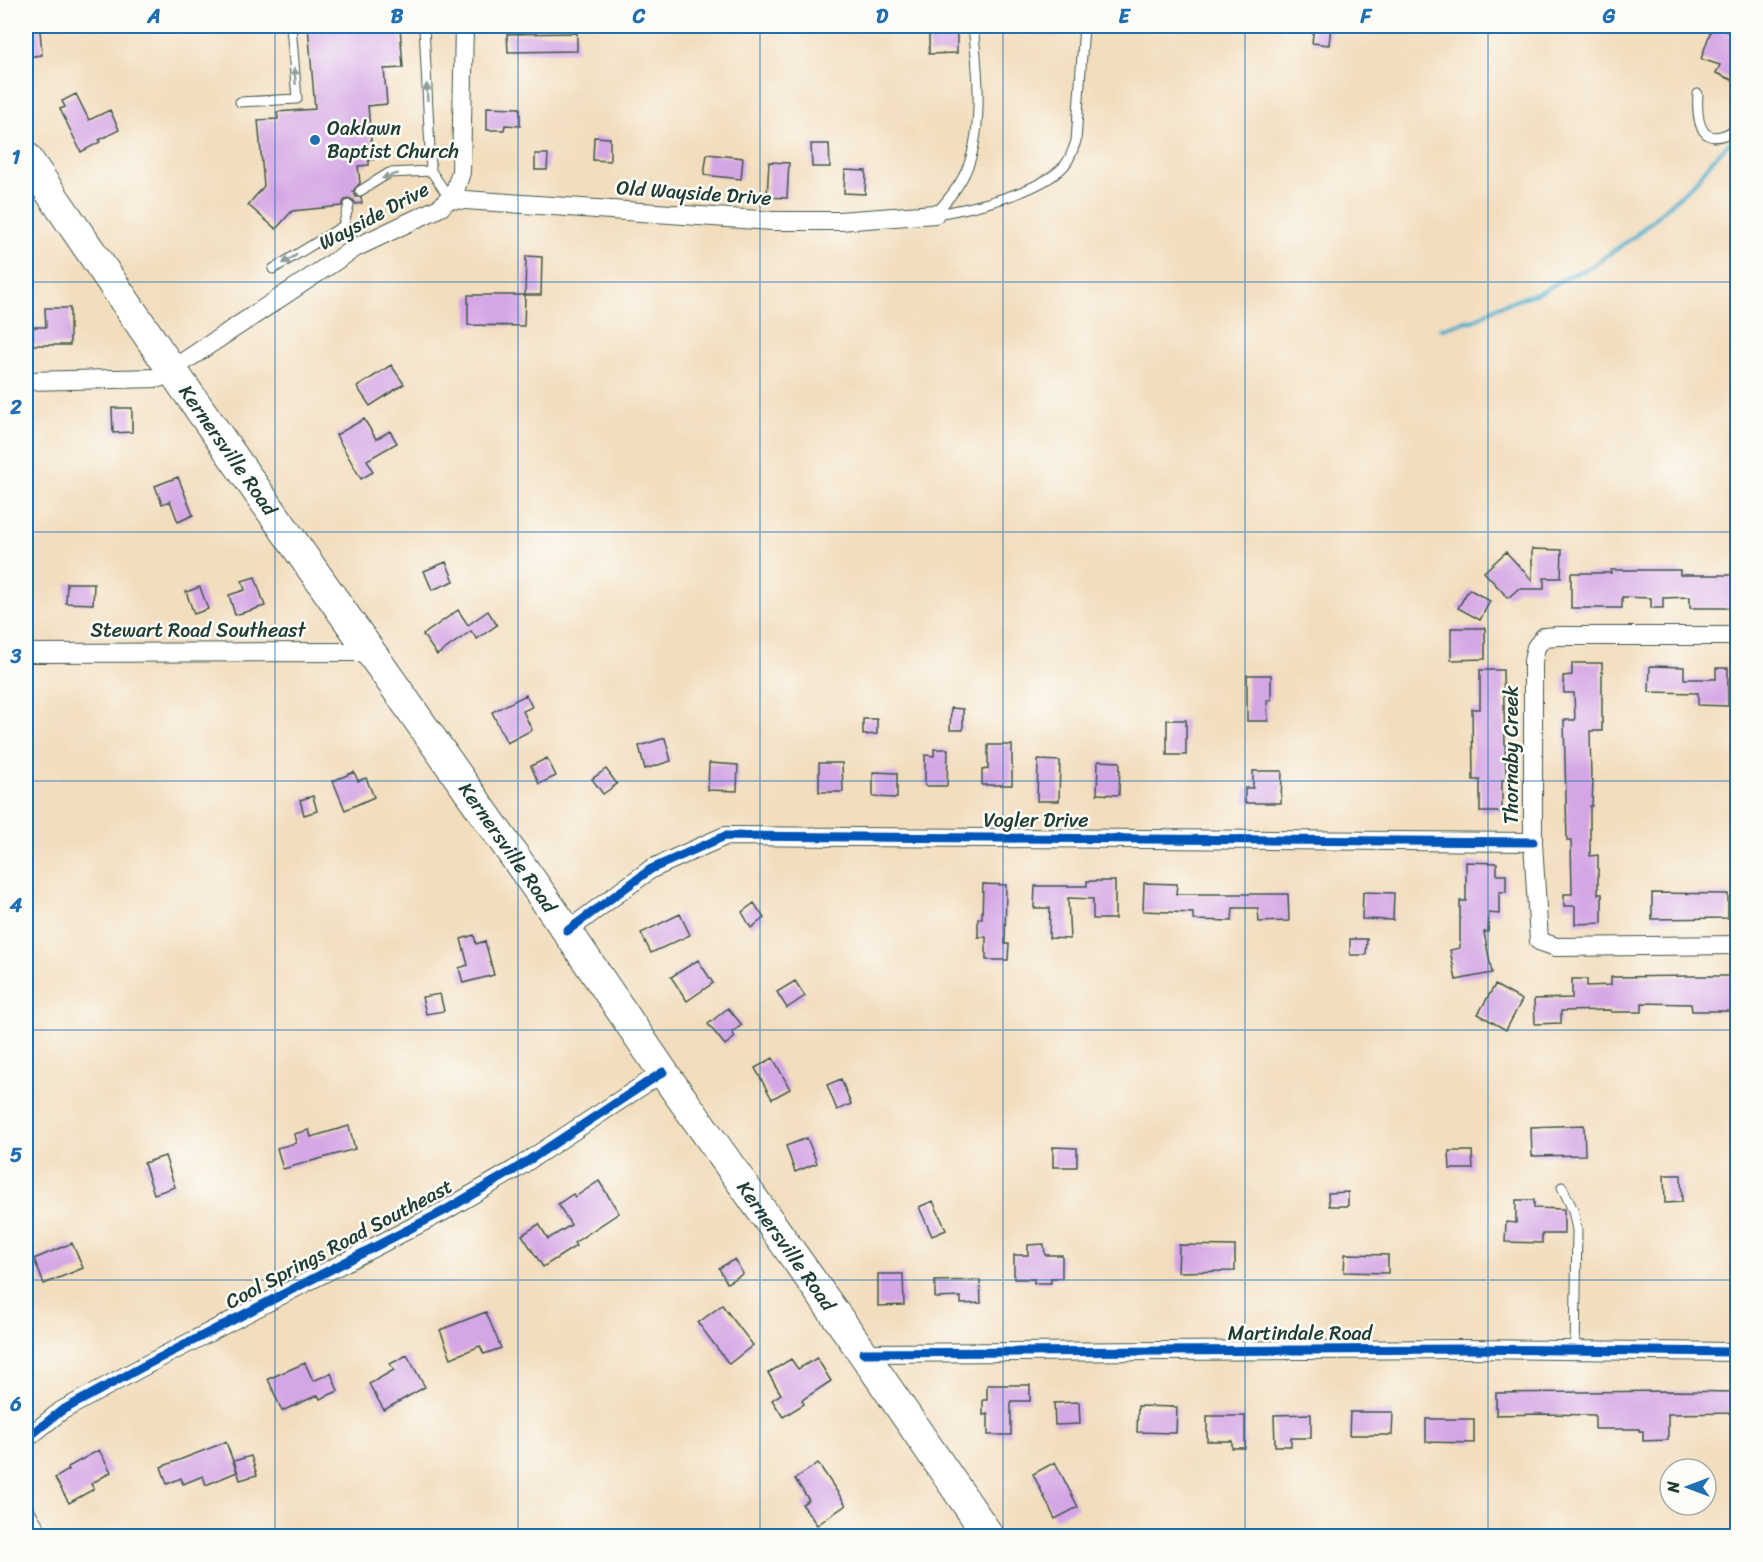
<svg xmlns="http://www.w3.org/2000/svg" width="1763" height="1562" font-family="Sriracha,sans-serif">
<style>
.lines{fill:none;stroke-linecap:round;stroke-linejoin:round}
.stream{stroke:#4babca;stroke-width:4.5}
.building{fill:#d4a6e5}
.lane-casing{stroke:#3f5549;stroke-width:11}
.street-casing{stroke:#3f5549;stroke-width:20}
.primary-casing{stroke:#3f5549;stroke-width:32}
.lane{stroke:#fff;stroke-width:9}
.street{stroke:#fff;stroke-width:18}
.primary{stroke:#fff;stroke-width:30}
.cycleway-casing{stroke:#fdfcf7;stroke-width:13}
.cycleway{stroke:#0057b8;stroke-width:9}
.oneway{fill:#8f9e9a}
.grid{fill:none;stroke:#1f6fb2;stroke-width:1.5;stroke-opacity:0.55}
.poi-dot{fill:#1f6fb2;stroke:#fdfcf7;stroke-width:2}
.labels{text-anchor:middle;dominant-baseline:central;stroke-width:5;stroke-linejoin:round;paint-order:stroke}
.poi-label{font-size:20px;fill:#1f3d34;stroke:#fdfcf7;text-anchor:start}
.street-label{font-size:20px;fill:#1f3d34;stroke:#fdfcf7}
.neatline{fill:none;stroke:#1f6fb2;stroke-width:2}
.grid-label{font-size:20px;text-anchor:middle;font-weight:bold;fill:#1f6fb2}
</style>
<rect width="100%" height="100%" fill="#fdfcf7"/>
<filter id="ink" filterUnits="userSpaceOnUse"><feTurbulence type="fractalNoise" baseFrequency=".0167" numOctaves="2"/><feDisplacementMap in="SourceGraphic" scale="12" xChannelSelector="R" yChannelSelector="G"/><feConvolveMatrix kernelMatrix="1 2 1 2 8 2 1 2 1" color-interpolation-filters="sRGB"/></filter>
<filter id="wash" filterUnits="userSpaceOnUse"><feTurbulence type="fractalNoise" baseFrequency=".008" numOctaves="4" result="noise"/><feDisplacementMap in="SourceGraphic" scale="24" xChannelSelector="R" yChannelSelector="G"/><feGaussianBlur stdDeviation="1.35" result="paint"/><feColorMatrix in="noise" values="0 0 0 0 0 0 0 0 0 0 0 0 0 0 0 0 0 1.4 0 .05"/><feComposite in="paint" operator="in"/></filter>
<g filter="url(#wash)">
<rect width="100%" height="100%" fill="#f2ddbd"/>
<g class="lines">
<path class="stream" d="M1441 329 1467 321H1473L1499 306 1543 291 1569 276 1591 267 1635 236 1695 182 1712 160 1738 135"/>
</g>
<g id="blocks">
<path class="building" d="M308 26H400L403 68 384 69 387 104 368 106 373 160H369V165L358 166 360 183 353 191 356 197H361L362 203 356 204 353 200 348 198 344 201 342 206 292 211 276 229 248 205 264 186 258 120 278 119 277 112 315 109Z
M1314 26H1331L1329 45 1312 43Z
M929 27H957V53L929 54Z
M1712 27 1737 35V82L1716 73 1720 65 1701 59Z
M40 30 42 55 26 57V31Z
M577 33V51L508 52 507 34Z
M76 94 89 120 110 110 119 130 99 140 100 142 81 152 60 109 65 107 62 101Z
M487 107 520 108V126L505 125 504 130H487Z
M594 137 610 138V161L593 160Z
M811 144H829L830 167H812Z
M535 154H548L547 170H535Z
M707 154 743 158 741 179 704 175Z
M769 162 789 163 787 198 767 197Z
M845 170 866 171 865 194 844 193Z
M526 256 542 257 541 295H525Z
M468 295H525L524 326 468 325Z
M45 308H70V345H33V327H46Z
M391 365 404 384 370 406 357 387Z
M112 408H132V432L113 433Z
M364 419 376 439 390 431 397 443 367 460 373 472 361 479 336 435Z
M178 477 193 515 178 522 170 501 162 504 155 486Z
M1532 549 1562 550 1561 578H1544V589H1518L1508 598 1484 572 1506 552 1532 580Z
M446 562 454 581 432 590 424 571Z
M1611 570H1680V575H1737V608H1690V597L1663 598V608H1651V598L1622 597V608H1571V573H1611Z
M255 577 265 606 235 615 229 595 245 590 242 581Z
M67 583H94L93 604 66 603Z
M200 587 208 609 194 614 186 592Z
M1469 589 1490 601 1480 620 1458 608Z
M458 610 468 625 488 611 497 625 477 639 471 631 437 655 423 635Z
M1451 628H1485V659L1451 660Z
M1572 663H1602V731H1590L1591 780H1593L1592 806H1590V856L1598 855V894H1602V923L1575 924V906H1564V894H1572L1571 841H1567L1564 720H1575L1574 693H1564L1563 676 1572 675Z
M1650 666 1684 667V679H1716V668H1728V706L1698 705V693L1649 692Z
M1480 670H1503L1506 780H1502V812H1480V780H1473L1472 709H1480Z
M1247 675H1271V700H1267L1268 721H1247Z
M526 695 532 707 523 711 532 730 507 743 492 712Z
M951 708 963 709V730H950Z
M863 719H877V734L863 735Z
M1167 720H1186V755H1167Z
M665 738 671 761 645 769 639 746Z
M988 745H1012V785H982V770L988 769Z
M934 749H948L947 786H925V755L934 756Z
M547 758 556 776 539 784 531 766Z
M1038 760 1060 761 1059 801H1037Z
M1098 761 1120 762 1119 795 1097 794Z
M709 763 738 765 737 791 708 790Z
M819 763H842L843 792H819Z
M606 769 617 784 603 794 592 779Z
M1253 771H1282L1281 803H1245V788H1253Z
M354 772 358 781 366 778 374 797 345 810 333 781Z
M873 772 897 773V798L873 797Z
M313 796 317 811 304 815 300 800Z
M1466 862 1497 863V875H1506V892H1499V914L1489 913 1488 932H1484L1492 973 1456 980 1450 950 1460 948V901H1466Z
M1087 881H1115V919H1093V899L1068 898 1070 939 1049 938 1050 908H1034L1035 886H1087Z
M1144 883 1177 884 1176 894H1288L1289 921 1259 922 1258 908H1233L1232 921 1193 920V913L1143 911Z
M983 884 1006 885 1005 944H1009L1008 960H986V937H978V918H982Z
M1363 892 1394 893 1393 920 1362 919Z
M1652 893 1728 894V918L1652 919Z
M754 903 764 918 751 928 742 912Z
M680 914 690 935 651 953 641 933Z
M474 935 476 944 485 941 494 975 463 983 459 968 468 965 461 939Z
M1350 939H1367L1366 955H1350Z
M698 960 713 983 687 1001 671 977Z
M1691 976H1737V1011H1692L1691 1004 1642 1003V1012H1611V1010L1561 1011V1023L1535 1024 1534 999 1572 998V979H1587V986L1611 985V977Z
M795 981 805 996 787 1008 777 992Z
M1495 985 1522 1000 1506 1030 1478 1014Z
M440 994 444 1011 426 1014 422 997Z
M728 1008 742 1025 732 1032 735 1037 725 1045 708 1024Z
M773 1058 790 1089 772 1099 755 1068Z
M841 1079 851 1104 837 1110 827 1085Z
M1584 1125 1585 1155 1532 1156 1531 1127Z
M349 1126 355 1149 283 1169 277 1148 296 1143 294 1134 309 1130 311 1137Z
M807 1138 817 1163 795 1172 786 1146Z
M1053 1147 1077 1148V1167H1053Z
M1449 1151H1472L1473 1169H1450Z
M165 1156 175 1187 154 1194 144 1163Z
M1664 1175H1681L1682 1202 1665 1203Z
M599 1181 619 1213 574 1243 576 1246 543 1267 522 1235 539 1224 548 1239 571 1225 558 1204 573 1194 575 1197Z
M1348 1192V1206H1329L1328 1193Z
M1516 1200H1534V1208L1564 1209V1234H1542V1243L1505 1242 1506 1222 1516 1223Z
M933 1201 946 1230 932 1236 919 1207Z
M72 1243 83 1268 44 1284 34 1259Z
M1044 1244 1045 1255H1062V1278H1051V1283H1034V1279H1014V1255H1028V1245Z
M1179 1245 1235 1246V1271L1178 1272Z
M1345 1254 1388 1255V1273L1344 1272Z
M735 1259 743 1274 727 1283 719 1268Z
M878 1274H903L904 1305 878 1306Z
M980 1280 981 1303 961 1304V1297L935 1298V1281Z
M722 1305 753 1345 729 1364 698 1323Z
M486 1312 501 1348 484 1354 480 1346 451 1358 440 1330Z
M407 1355 425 1387 384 1410 369 1384 394 1370 390 1364Z
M817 1358 831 1381 802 1400 804 1404 783 1417 772 1400 781 1394 768 1373 791 1359 798 1369Z
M305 1363 313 1381 331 1373 338 1391 320 1399 318 1395 282 1411 268 1379Z
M987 1385H1030V1401H1011V1435H988V1414L983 1415V1400H987Z
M1668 1391 1737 1392V1413L1668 1414V1440L1643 1441V1431H1639V1429H1595V1415L1541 1414 1496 1415V1393Z
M1079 1402 1080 1424 1055 1425 1054 1403Z
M1138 1406 1177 1407 1176 1433 1137 1432Z
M1350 1412H1393L1392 1435H1349Z
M1311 1414V1438H1291V1446H1275L1274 1415Z
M1207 1416H1245V1448H1232V1441H1207Z
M1426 1419H1474V1443L1426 1442Z
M226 1442 237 1472 206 1485 203 1476 183 1484 181 1478 167 1484 161 1467Z
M99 1450 111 1472 91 1484 94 1489 69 1503 55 1478 69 1470 68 1467Z
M251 1456 257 1475 240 1480 234 1461Z
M1055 1462 1078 1507 1055 1519 1033 1474Z
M818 1463 846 1505 817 1525 802 1504 809 1500 795 1479Z"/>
</g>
</g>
<g filter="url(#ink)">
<use href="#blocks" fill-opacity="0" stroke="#3f5549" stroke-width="1.5"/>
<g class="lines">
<defs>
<path id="lane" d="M424 26 431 171
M1698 94C1696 125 1702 151 1738 128
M240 102 297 99 291 26
M360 191 389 173 431 171 450 199
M349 205 343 226 355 248
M935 214C970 209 1039 193 1064 166 1070 160 1073 150 1076 141L1084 26
M935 214C945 203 956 191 963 177 985 137 978 70 973 26
M273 269 343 226
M1562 1187 1573 1210 1577 1230 1575 1351
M26 1505 46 1536"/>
<path id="street" d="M450 199 773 221H839L935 214
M26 381 159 378 355 248 441 207 455 191 461 172 464 26
M1738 636H1558L1544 637 1536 647 1533 661V842L1539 941 1556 947 1738 945
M26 653 371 652
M567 931 651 869 725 836 1533 842
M863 1353 1465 1349 1738 1352
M26 1439 61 1411 144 1366 444 1211 514 1170 663 1072"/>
<g id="primary">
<path id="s1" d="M26 157 172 370 567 931 663 1072 863 1353 989 1536"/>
</g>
</defs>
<use href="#lane" class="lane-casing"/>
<use href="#street" class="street-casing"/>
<use href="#primary" class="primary-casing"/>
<use href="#lane" class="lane"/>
<use href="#street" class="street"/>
<use href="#primary" class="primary"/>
<defs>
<path id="cycleway" d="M567 931 651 869 725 836 1533 842
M863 1353 1465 1349 1738 1352
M26 1439 61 1411 144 1366 444 1211 514 1170 663 1072"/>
</defs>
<use href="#cycleway" class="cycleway-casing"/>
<use href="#cycleway" class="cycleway"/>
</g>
<defs><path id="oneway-solid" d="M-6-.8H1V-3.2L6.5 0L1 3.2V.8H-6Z" transform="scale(1.5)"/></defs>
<g class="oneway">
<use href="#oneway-solid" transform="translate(295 76) rotate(-95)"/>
<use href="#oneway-solid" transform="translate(427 92) rotate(-93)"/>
<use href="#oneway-solid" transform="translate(390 176) rotate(163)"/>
<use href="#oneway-solid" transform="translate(290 259) rotate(148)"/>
</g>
</g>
<path class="grid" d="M275 26V1536M518 26V1536M760 26V1536M1003 26V1536M1245 26V1536M1488 26V1536M26 282H1738M26 532H1738M26 781H1738M26 1030H1738M26 1280H1738"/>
<circle class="poi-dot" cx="315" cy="140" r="6"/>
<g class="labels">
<g class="poi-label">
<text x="327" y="128">Oaklawn<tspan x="327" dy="23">Baptist Church</tspan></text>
</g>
<g class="street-label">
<text transform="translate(694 193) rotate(4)">Old Wayside Drive</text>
<text transform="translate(374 216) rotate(-28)">Wayside Drive</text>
<text stroke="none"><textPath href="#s1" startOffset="356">Kernersville Road</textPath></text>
<text x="198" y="630">Stewart Road Southeast</text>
<text transform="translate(1511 755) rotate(-90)">Thornaby Creek</text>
<text x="1036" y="820">Vogler Drive</text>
<text stroke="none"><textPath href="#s1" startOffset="842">Kernersville Road</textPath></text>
<text transform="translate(339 1244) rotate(-28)">Cool Springs Road Southeast</text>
<text stroke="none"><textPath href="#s1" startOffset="1328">Kernersville Road</textPath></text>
<text x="1300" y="1333">Martindale Road</text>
</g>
</g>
<rect width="1763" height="1562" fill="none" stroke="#fdfcf7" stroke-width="66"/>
<g transform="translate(1688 1487) rotate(270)"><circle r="28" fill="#fdfcf7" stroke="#a4b0a9" stroke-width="1.5"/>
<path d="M0-4.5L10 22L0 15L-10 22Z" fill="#1f6fb2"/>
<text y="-9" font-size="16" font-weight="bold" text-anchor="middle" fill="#1f3d34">N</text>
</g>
<rect x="33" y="33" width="1697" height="1496" class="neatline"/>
<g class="grid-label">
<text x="154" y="23">A</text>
<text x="397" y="23">B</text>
<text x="639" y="23">C</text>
<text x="882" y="23">D</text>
<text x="1124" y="23">E</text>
<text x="1366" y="23">F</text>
<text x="1609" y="23">G</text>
<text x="16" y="164">1</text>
<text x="16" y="414">2</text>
<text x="16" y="663">3</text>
<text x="16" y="912">4</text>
<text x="16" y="1162">5</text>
<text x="16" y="1411">6</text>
</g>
</svg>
